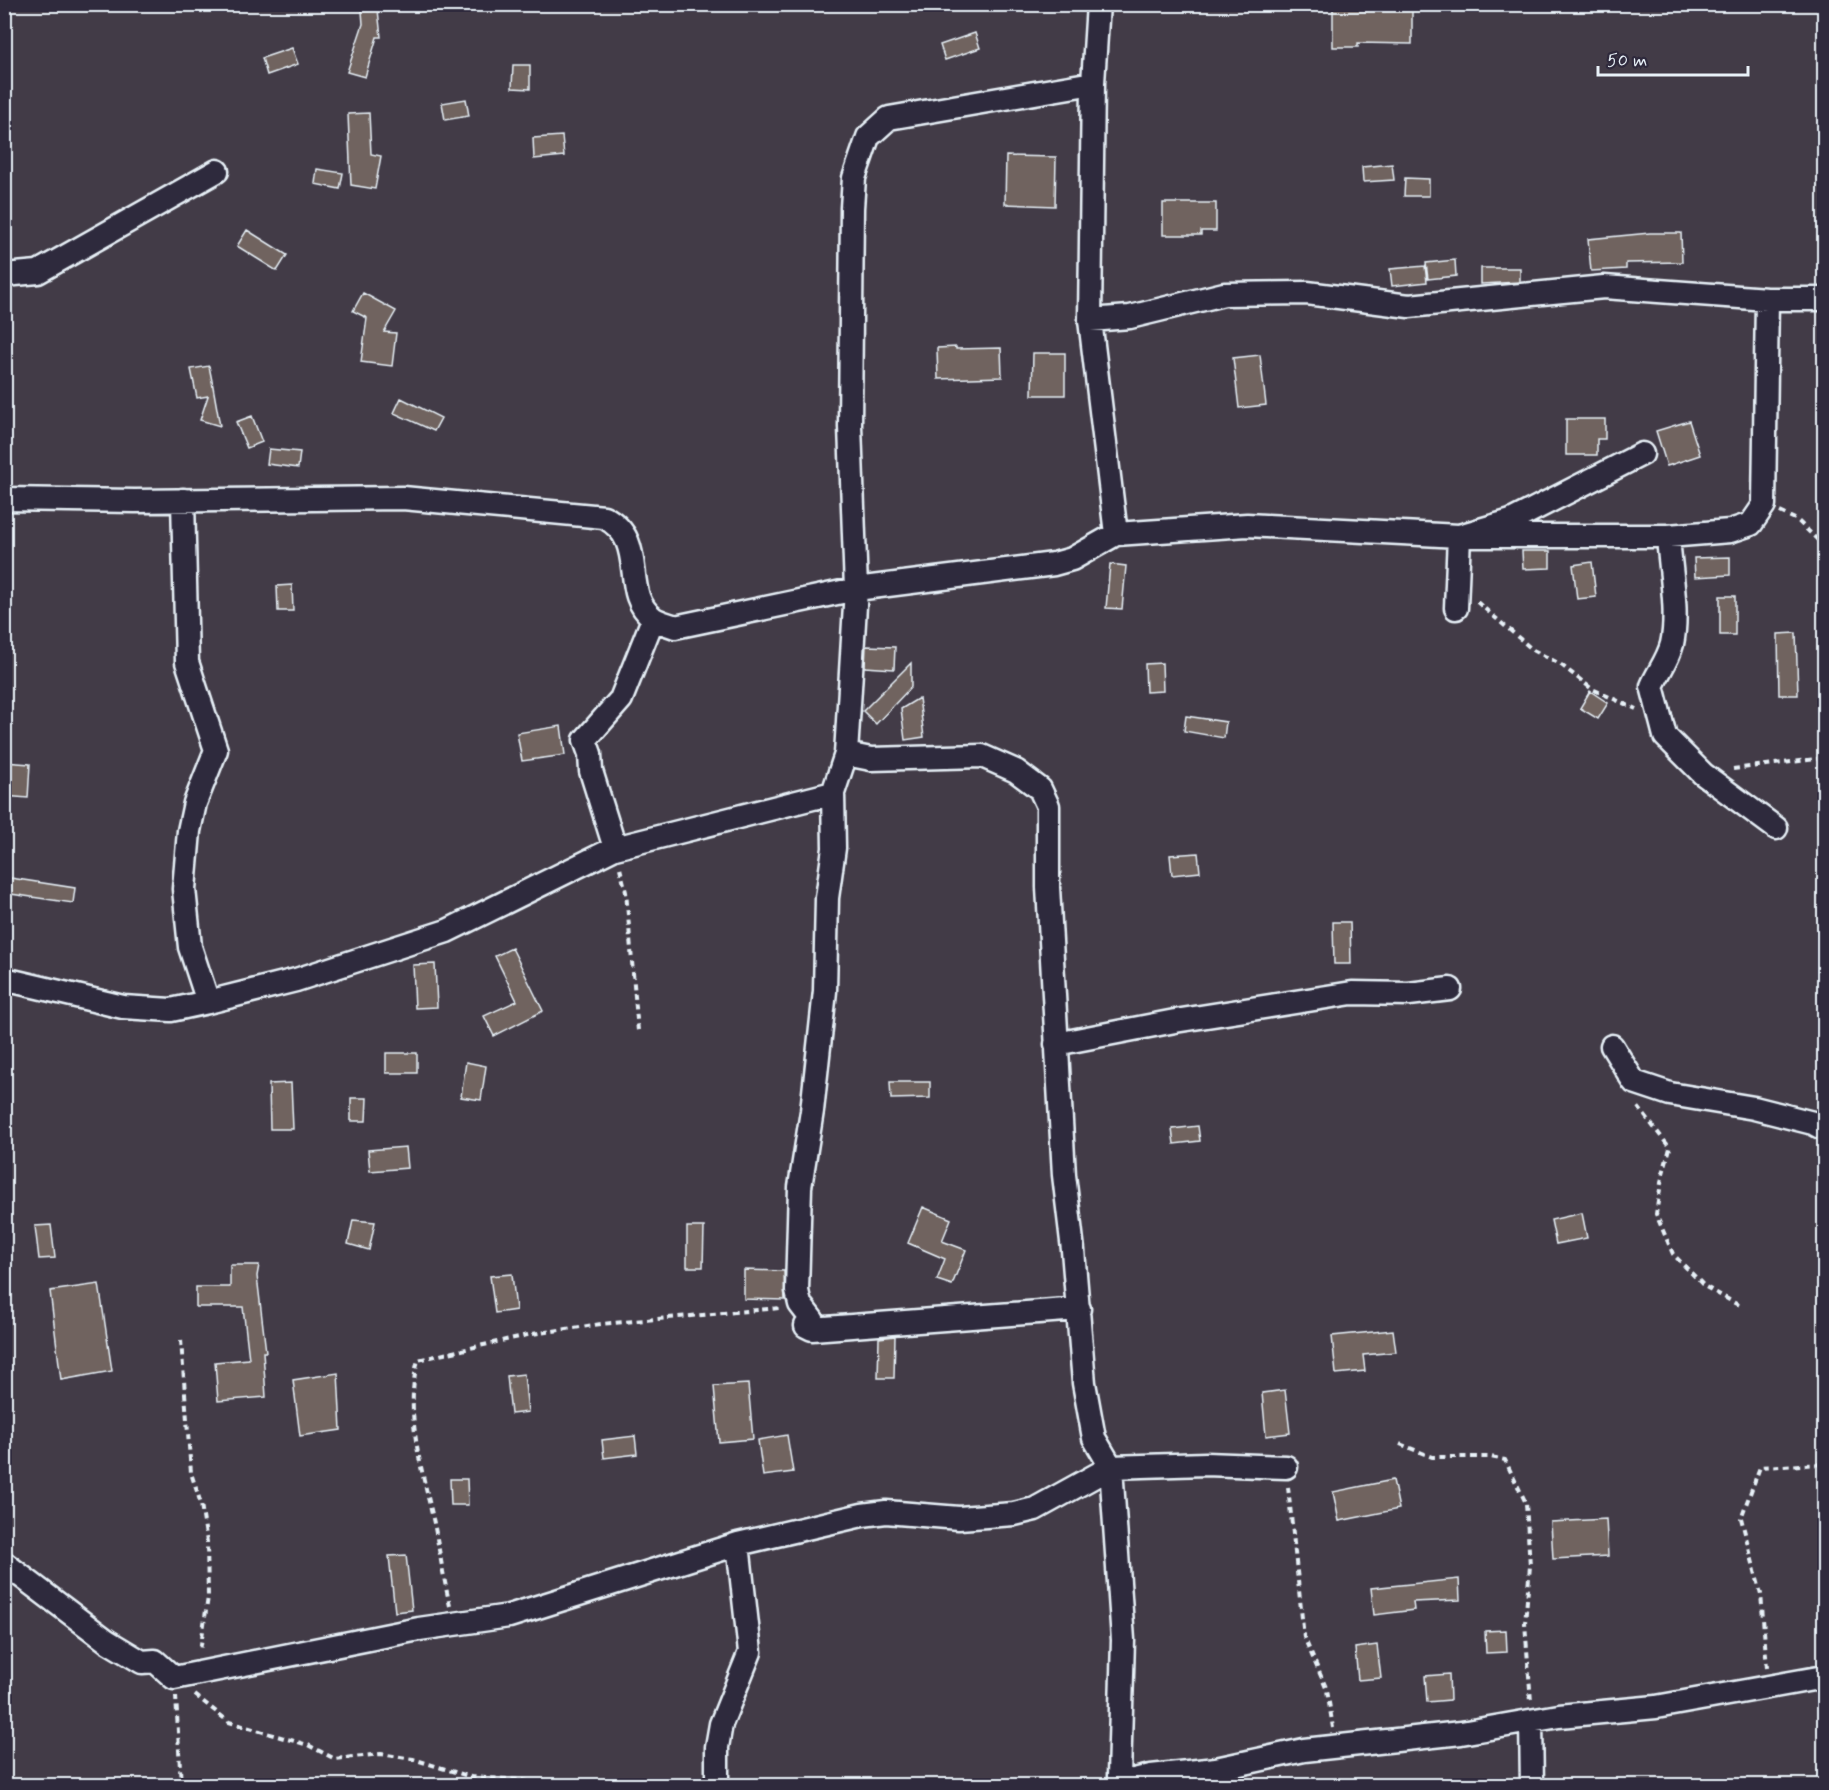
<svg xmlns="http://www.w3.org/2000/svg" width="1829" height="1790" font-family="Mynerve,sans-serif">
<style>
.building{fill:#70645f;stroke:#e8f1f8;stroke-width:1.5}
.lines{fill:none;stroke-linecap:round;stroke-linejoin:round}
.minor-casing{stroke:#e8f1f8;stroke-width:27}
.path{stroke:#e8f1f8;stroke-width:4;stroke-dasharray:6 4.5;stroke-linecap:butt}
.minor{stroke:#2f2a3d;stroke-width:22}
</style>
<rect width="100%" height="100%" fill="#423b47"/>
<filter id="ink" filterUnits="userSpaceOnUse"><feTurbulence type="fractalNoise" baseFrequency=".0167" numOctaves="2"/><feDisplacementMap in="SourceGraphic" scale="12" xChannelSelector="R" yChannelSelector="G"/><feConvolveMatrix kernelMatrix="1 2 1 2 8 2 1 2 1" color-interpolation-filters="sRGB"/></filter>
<g filter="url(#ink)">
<path class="building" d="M1333 4H1412V44L1358 43V47H1333Z
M378 10 381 37H377L365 77 347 72 363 24 362 11Z
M975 33 980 48 945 60 940 45Z
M292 48 298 64 267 75 262 58Z
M513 65H530V89L512 88Z
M466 99 469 116 445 120 442 103Z
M369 113 371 154 381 156 375 189 351 185 348 114Z
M562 136 564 156 534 159 533 138Z
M1006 156 1056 157 1055 206 1005 204Z
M1392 164 1394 180 1363 182 1362 167Z
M317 169 343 173 340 189 315 184Z
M1405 178 1429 179V196H1404Z
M1163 203H1216V231H1201V235H1163Z
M247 230 287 255 277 271 237 246Z
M1650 233H1681L1682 262 1626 263V269L1591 271 1588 239Z
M1455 260 1456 276 1428 279 1426 263Z
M1425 266 1427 282 1392 286 1390 269Z
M1481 268H1520V282L1481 284Z
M363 293 396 311 384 332 396 333 392 366 361 362 367 318 353 311Z
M956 347V349L1001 348 1002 377 938 379 937 348Z
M1033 353H1065V395H1032Z
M1260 355 1266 405 1239 408 1233 358Z
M209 366 212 381 220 426 200 420 208 396 197 398 191 369Z
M401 398 441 418 434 431 394 413Z
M252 416 262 442 247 448 236 422Z
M1566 419H1605V439H1597V455H1566Z
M1689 421 1700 455 1667 466 1656 431Z
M269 449 300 452 298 468 267 464Z
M1522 551H1550V568L1523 569Z
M1730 557V575L1695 577 1694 558Z
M1592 562 1596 597 1577 599 1573 565Z
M1110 564 1126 566 1122 609 1106 608Z
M292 585 293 611H278L277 586Z
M1720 596H1735V635H1720Z
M1796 633 1798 695H1779L1778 634Z
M866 646 895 647 894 669 865 667Z
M911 663V687L876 724 863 711Z
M1162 663 1163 691 1146 692 1145 664Z
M1590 691 1608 703 1598 719 1580 708Z
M919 698 924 737 905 740 901 709Z
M1186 716 1226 722 1224 738 1184 731Z
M561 726 565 755 522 761 517 733Z
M4 762 30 764 28 798 4 796Z
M1198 853 1200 872 1172 875 1170 855Z
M4 877 75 888 73 903 4 893Z
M1333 922H1350L1351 964H1334Z
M512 948 543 1011 494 1036 484 1016 517 1001 495 956Z
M435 964 437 1007 415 1008 413 965Z
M386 1053H417V1073H386Z
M466 1062 486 1066 481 1100 461 1097Z
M890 1082H930V1098L891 1099Z
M291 1083 293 1129H270L269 1084Z
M351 1098H367L366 1121H351Z
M1198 1126 1200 1141 1174 1144 1172 1129Z
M406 1147 408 1168 370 1171 368 1150Z
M923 1207 951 1219 942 1241 966 1250 952 1285 937 1280 945 1259 908 1243Z
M1582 1213 1587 1238 1556 1244 1551 1220Z
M353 1220 375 1222 369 1250 348 1244Z
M51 1225 55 1258 39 1259 35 1226Z
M687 1227H704L703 1267H687Z
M230 1265H259L257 1276 266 1352H263L266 1397 218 1401 215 1362 249 1359 243 1307H196V1287H230Z
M744 1270 784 1271 785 1300 744 1299Z
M512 1274 516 1310 495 1313 490 1276Z
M99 1284 112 1371 61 1380 50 1291Z
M1393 1330 1396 1352 1363 1355 1365 1371 1336 1374 1332 1336Z
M895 1336 894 1378H878L879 1338Z
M338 1373 341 1430 300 1436 293 1380Z
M524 1374 528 1412 511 1414 507 1376Z
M748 1384 753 1439 719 1442 714 1386Z
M1285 1390 1290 1433 1266 1436 1262 1393Z
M787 1435 793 1472 763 1476 758 1440Z
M635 1436 637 1454 604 1458 602 1440Z
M450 1479H467L468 1505H451Z
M1393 1480 1399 1509 1339 1521 1333 1492Z
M1606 1519 1608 1556 1553 1559 1551 1522Z
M406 1555 412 1610 395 1612 389 1556Z
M1459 1579 1460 1600 1413 1602 1414 1610 1374 1615 1371 1588Z
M1506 1630 1507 1652 1486 1653 1485 1631Z
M1377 1645 1381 1678 1358 1680 1355 1648Z
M1449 1674 1450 1700 1427 1702 1425 1676Z"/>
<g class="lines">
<defs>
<path id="minor" d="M1098 4 1093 83 1090 320 1116 534
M4 275 38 272 217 171
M1090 320 1130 317 1224 294 1307 293 1409 306 1604 287 1767 299H1824
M4 499 135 501 403 498 604 517C650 541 619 592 653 618 658 622 668 624 675 627L856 589 1054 564 1072 559 1116 534 1247 525 1459 536H1668L1730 531 1751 524 1764 505 1767 299
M183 500 187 662 216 750 195 803 189 831 184 889 190 947 208 1002
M1668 536C1670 570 1679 611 1672 644 1668 660 1658 672 1652 686L1665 736 1703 774 1776 828
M1456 608 1459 536 1511 521 1642 454
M846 754 856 589 850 426 852 208 854 178 868 137 889 118 1093 83
M833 793 834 848 827 898 825 991 812 1111 800 1187 797 1291 800 1304 813 1321 806 1326 812 1329 1079 1309
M615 848 591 771 590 754 585 740 621 699 653 619
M4 979 123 1007 171 1010 208 1002 296 980 447 931 615 848 833 793 846 754 871 759 982 756 1016 771 1040 789 1048 806V887L1064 1175 1073 1250 1084 1383 1094 1438 1111 1467 1123 1640 1119 1776 1130 1781 1151 1776 1152 1786
M1056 1044 1175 1021 1352 993 1409 994 1450 989
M1612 1046 1634 1082 1670 1094 1754 1108 1813 1123 1824 1129
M4 1563 107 1641 142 1662 155 1661 174 1678 419 1629 509 1616 738 1544 862 1515 886 1512 959 1518 1014 1514 1035 1509 1111 1467 1206 1464 1286 1467
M1531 1721 1532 1786
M1139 1785 1151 1776 1216 1769 1304 1750 1461 1733 1559 1716 1656 1707 1824 1677
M717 1786V1747L721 1724 750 1652 738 1544"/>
</defs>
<use href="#minor" class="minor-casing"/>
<path class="path" d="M1780 512 1797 520 1824 546
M1477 602 1533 650 1560 664 1592 689 1636 709
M1733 769 1824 758
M620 868 626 892 638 1031
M1820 1104 1824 1094
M1638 1107 1670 1148 1662 1177 1656 1214 1673 1254 1704 1286 1742 1307
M181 1340 191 1473 201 1504 207 1542 208 1597 200 1651
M1400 1444 1432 1457H1491L1505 1460 1526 1503 1530 1566 1525 1623 1531 1702
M1288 1487 1304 1637 1327 1690 1333 1728
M450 1606C444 1580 440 1554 435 1528 424 1475 403 1415 418 1360L532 1334 601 1324 780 1308
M1767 1668 1761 1594 1741 1518 1760 1467 1824 1464
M195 1695 229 1722 308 1745 335 1759 381 1754 413 1759 471 1777 522 1780 549 1786
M176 1696 181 1786"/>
<use href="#minor" class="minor"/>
</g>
</g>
<rect width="1829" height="1790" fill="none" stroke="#2f2a3d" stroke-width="24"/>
<rect x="12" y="12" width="1805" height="1766" fill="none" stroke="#e8f1f8" stroke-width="2" filter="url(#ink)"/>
<path d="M1598 66v9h150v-9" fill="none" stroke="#e8f1f8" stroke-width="3"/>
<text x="1607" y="66" font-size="18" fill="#e8f1f8" stroke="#2f2a3d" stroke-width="4.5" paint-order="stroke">50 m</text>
</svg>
